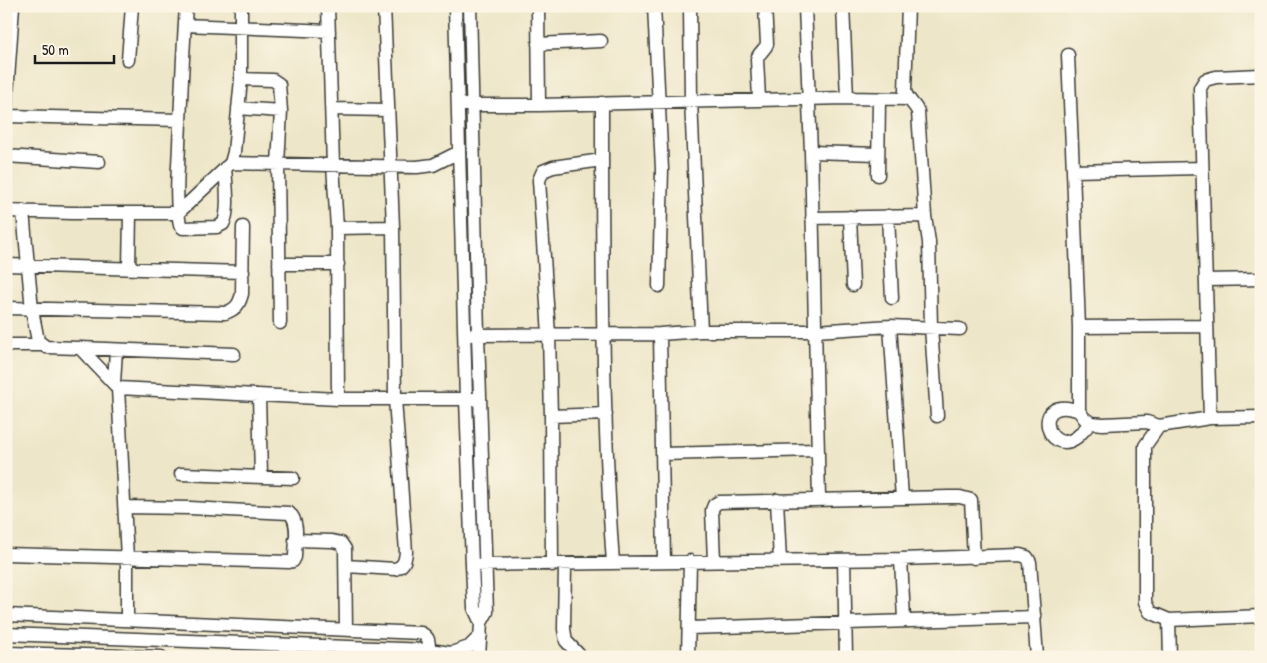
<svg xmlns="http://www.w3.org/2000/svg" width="1267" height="663" font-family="'Patrick Hand',sans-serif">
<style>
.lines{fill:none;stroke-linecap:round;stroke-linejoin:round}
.minor-casing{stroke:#3b3a36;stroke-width:15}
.minor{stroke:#fff;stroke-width:12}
</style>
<rect width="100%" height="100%" fill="#fcf5e5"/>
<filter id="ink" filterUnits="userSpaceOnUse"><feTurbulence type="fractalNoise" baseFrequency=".02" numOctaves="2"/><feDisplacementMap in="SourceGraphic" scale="10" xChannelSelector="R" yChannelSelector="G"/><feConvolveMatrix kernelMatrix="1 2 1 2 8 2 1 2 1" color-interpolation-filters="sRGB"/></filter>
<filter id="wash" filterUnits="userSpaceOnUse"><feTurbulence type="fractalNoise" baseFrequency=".0096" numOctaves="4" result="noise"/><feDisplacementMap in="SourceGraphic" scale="20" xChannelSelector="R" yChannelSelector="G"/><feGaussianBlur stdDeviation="1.12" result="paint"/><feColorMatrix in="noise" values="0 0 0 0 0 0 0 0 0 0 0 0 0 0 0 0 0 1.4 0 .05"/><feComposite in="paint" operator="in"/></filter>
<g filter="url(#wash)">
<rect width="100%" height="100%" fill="#ede6c8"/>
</g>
<g filter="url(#ink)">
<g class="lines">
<defs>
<path id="minor" d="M186 6C183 52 181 98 179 145 178 171 175 199 180 225L183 228 217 227 223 224C230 212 226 183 225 168
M328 6 333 165 337 228 338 399
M384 6 393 227
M455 6 466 399 472 565 474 608 481 623
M470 6 478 335 487 612 481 623 479 657
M538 6 539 105
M654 6 662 169 659 286
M690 6 691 100 701 331
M908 6 905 91C907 100 915 104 918 112L925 216 929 242 931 327 937 416
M805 7 811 152 878 154
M185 25 329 31
M538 44 601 41
M1068 55 1073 171
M128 60 132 6
M241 79 273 80 279 84 281 111 278 164 280 323
M847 98 908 99
M759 99 757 59C759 52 765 50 767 44L765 6
M602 103C602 257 602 410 613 563
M464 105H539L847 98 843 6
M238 108 281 111
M6 109 13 6
M332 109 388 110
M6 116 180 120
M811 152 819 499
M6 156 99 162
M231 163 234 152 241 79V6
M878 175 879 99
M6 211 72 213H178L231 163 417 167 433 165 459 152
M23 211 32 310 38 341 46 347 80 348 118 388 338 399H473
M888 216 892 298
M850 217 853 285
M812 218 925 216
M337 228 393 227 395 399 406 552C405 561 404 566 395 569L346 566
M279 264H338
M6 265 243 272
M129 269 130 213
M1206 280 1261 279
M6 308 225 313C236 309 239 305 242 294L243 227
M890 326 902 498
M1079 327 1073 171 1201 168
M660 334 664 562
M472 335 660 334 701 331H816L890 326 960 329
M6 345H41
M80 348 234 354
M114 383 116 350
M118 388 127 558V620
M259 396 261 476
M1079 411C1029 393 1047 460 1077 437 1082 433 1086 427 1091 423
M551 416 549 335 539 180 543 171 553 167 602 160
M1210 418 1200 88 1205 80 1216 77 1261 75
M1159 426 1147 422 1103 424 1091 423 1084 418 1079 411V327L1207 326
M662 454 818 450
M181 474 293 478
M777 500 780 561
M295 540 332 541 341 543 345 549 346 630
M6 554 289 562 293 561 295 557C295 544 300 521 289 513L190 508 125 507
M901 559 904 619 910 621 1035 617
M844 560 846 657
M714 561 712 510 714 505 719 502 949 497H960L971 500 974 558
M472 565 901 559 1020 555 1027 557 1030 562 1037 657
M552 565 551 416 606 414
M565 565 564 629 566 641 581 657
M6 615 421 633C429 637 429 641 429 650
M1169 620 1150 612 1145 602V446L1159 426 1210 418 1261 417
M689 628 910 621
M6 634 429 650 451 653 459 657
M6 653 161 657
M451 653 469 647 481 635
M688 657 690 561
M1170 657 1169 620 1261 616"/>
</defs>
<use href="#minor" class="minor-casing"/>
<use href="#minor" class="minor"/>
</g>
</g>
<rect width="1267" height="663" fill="none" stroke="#fcf5e5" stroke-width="25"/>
<path d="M35 55v8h79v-8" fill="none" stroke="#1c1c1c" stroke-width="2.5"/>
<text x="42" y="55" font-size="15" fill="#1c1c1c" stroke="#fcf5e5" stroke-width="4" paint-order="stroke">50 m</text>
</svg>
